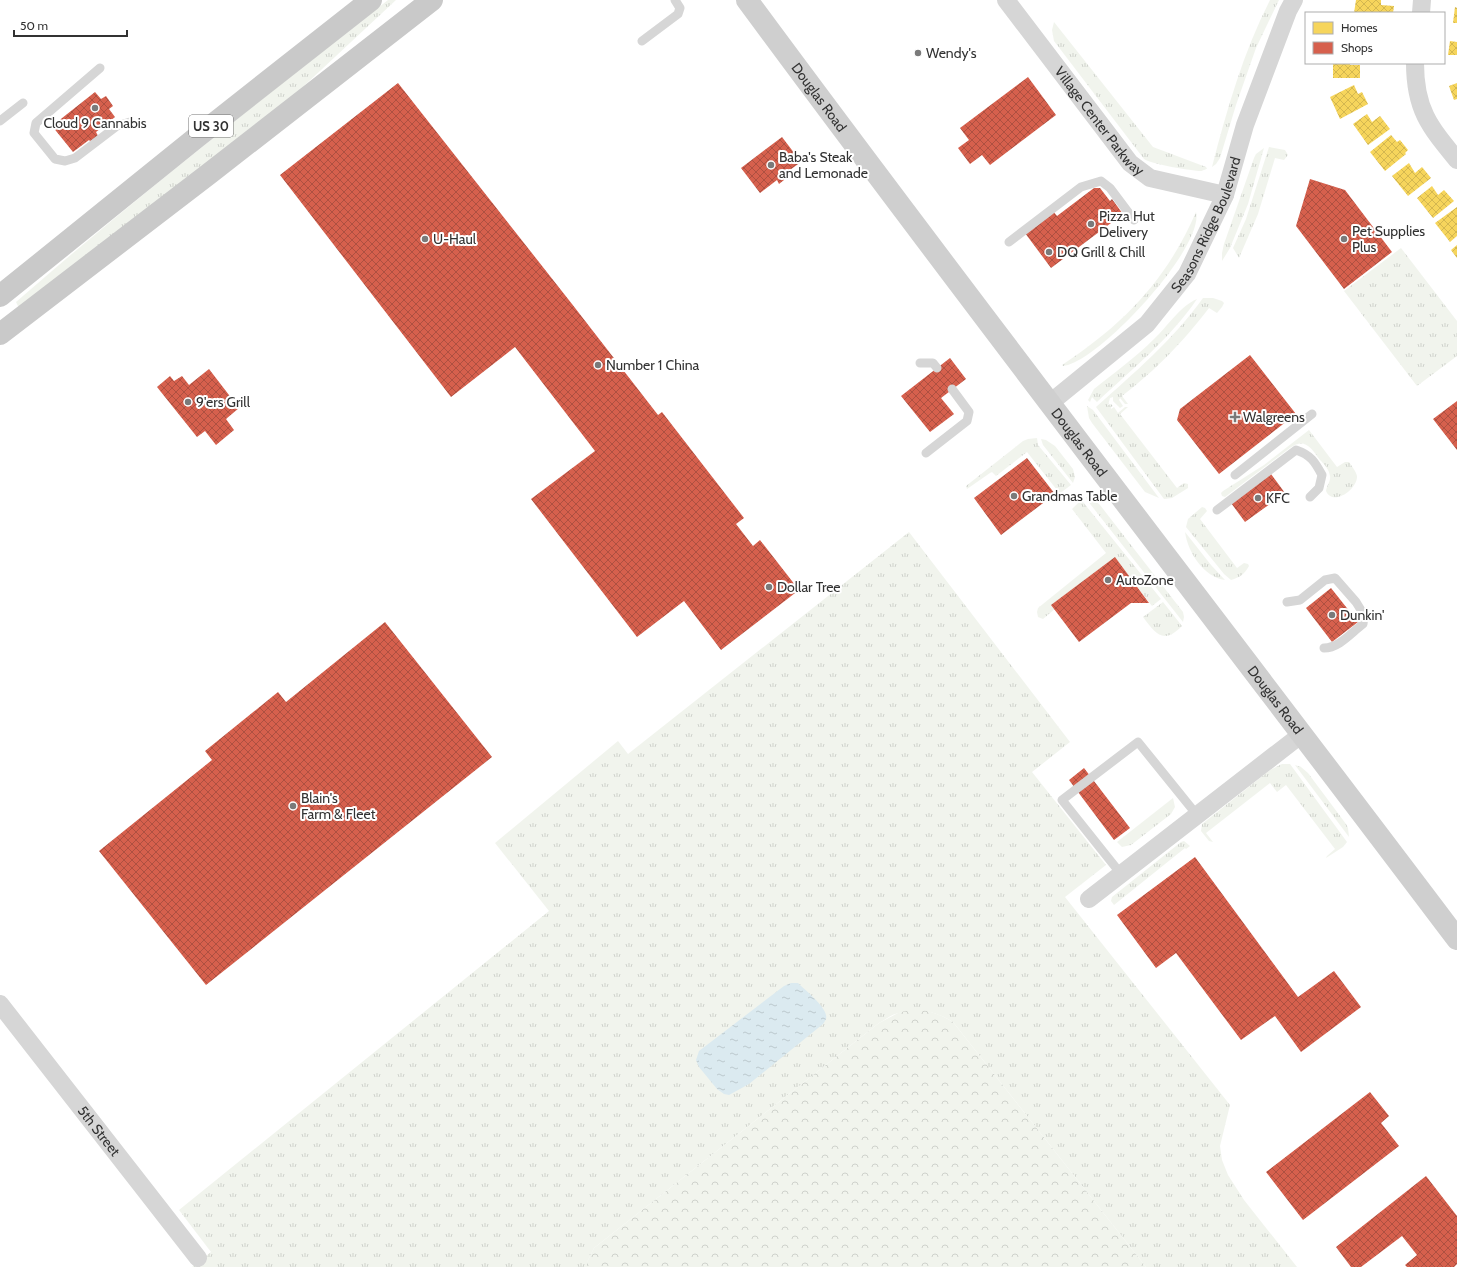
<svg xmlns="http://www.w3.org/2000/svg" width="1457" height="1267" font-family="Cabin,sans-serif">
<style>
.grass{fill:url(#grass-tufts)}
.forest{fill:url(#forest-crowns)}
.water{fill:url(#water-ripples)}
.homes{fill:url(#homes-cross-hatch)}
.shops{fill:url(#shops-cross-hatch)}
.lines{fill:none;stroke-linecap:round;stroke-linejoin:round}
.lane{stroke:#d6d6d6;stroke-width:9}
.street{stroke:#d6d6d6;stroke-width:18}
.secondary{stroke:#cfcfcf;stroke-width:22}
.primary{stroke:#c9c9c9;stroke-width:22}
.poi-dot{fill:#7a7a7a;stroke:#fff;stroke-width:1.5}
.labels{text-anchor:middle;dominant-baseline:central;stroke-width:4;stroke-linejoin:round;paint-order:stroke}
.shield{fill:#fff;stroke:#707070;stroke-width:1}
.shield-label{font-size:13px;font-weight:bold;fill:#323232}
.poi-label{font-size:14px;fill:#323232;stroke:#fff;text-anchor:start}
.street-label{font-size:14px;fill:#323232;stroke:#fff}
</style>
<defs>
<pattern id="grass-tufts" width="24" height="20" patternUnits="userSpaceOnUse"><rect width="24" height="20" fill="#f1f4ed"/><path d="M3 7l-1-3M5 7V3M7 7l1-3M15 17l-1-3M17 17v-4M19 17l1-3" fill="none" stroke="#cfd2cc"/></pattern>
<pattern id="forest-crowns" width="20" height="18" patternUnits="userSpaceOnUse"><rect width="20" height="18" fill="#f1f4ed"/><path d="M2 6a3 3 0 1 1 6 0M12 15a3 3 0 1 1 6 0" fill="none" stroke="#cfd2cc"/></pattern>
<pattern id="water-ripples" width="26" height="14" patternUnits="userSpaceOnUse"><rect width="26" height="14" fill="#dbeaf0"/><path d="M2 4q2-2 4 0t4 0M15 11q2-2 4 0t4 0" fill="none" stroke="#bcc9ce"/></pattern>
<pattern id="homes-cross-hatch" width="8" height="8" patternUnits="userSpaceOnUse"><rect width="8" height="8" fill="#f6d55c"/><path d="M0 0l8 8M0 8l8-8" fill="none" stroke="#d3b750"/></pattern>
<pattern id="shops-cross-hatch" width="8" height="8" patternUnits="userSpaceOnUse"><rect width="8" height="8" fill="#d6604d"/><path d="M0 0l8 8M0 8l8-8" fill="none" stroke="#ae5041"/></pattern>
</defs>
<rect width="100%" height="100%" fill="#fff"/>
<path class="grass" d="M388 0H396L291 98 19 308 16 302C136 197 262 99 388 0Z
M1270 0H1279L1256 48 1236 105 1220 158 1216 164 1212 167C1227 109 1243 53 1270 0Z
M1054 22 1153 147 1206 167 1207 169C1206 169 1202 171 1201 171 1192 171 1151 164 1144 159L1054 41 1052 30Z
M1269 147 1285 150 1288 155 1284 160 1275 158 1258 214 1239 258 1233 248 1246 219Z
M1264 148 1248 204 1230 248 1222 261V253L1224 244 1254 158 1256 154Z
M1196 212C1205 247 1098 363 1063 366L1062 365C1124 324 1166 281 1196 212Z
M1401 248 1457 321V356L1417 386 1344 291Z
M1203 298H1213L1222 301 1224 303 1222 307 1217 313 1209 308C1182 343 1157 369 1122 396L1128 404H1125L1120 398 1119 400 1123 406 1120 408 1113 401V397L1110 398 1108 405 1111 404 1113 406 1111 407V409L1114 407 1118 413 1125 407H1128L1120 414 1177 488 1184 483 1188 484V488L1172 498 1164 499 1096 407C1134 373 1173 340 1203 298Z
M1197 299C1170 339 1132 369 1097 402L1092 397 1090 402 1088 400 1094 389C1114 373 1136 357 1154 339 1168 326 1179 307 1197 299Z
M1087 406 1093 410 1159 498 1145 492 1092 423 1089 418Z
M1309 430 1337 467 1345 462H1349C1352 467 1356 471 1357 476 1358 489 1333 507 1326 491 1327 485 1331 481 1330 476 1329 469 1324 464 1320 460 1311 448 1305 437 1290 448L1225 497 1222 496 1221 493 1223 491 1264 465Z
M1037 438 1038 445 1071 485 1059 494 1056 490H1057L1027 452 996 476 992 472 990 473 967 489 966 486 1023 441 1028 439Z
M1041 439 1046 440 1055 446 1073 469 1075 477 1073 483 1043 445Z
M1086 497 1092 498 1100 505 1183 612 1184 617 1183 622 1087 500Z
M1081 500 1083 502 1161 599 1152 606 1115 558 1043 619 1038 617 1037 612 1038 608 1106 553 1072 509Z
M1202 507 1205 508 1207 511 1200 519 1237 568 1244 563 1248 564 1249 566C1244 575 1240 577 1231 580L1224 574 1186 527 1188 519Z
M909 532 1070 742 1032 772 1106 865 1065 897 1230 1105 1220 1146 1222 1160 1228 1175 1244 1200 1297 1267H1146L953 1022C935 1011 920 1008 899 1013 892 1014 885 1020 879 1023L594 1248 587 1262V1267H192L211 1252 179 1210 549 911 495 843 618 741 628 754Z
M1185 532 1211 565 1225 580C1204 577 1188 553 1185 532Z
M1163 602 1182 626C1163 645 1156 634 1143 617Z
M1282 764H1290L1347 842 1343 847 1326 858 1327 856 1335 849 1286 785 1277 792 1270 783 1206 833 1213 842 1209 841 1201 831 1202 824 1270 770Z
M1295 765 1301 767 1308 773 1346 824 1348 828 1349 837Z
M1173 798 1175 807 1171 814 1131 845 1122 847 1117 842Z
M1184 841 1190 846 1186 849 1185 848 1114 905 1111 901 1112 897 1181 842Z"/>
<path class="forest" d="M912 1009C928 1010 940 1014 953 1022L1146 1267H587V1262L594 1248 879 1023 898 1013Z"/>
<path class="water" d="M791 983H798C805 990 824 1005 826 1015 827 1019 825 1021 823 1024L749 1084 729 1095 724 1094 717 1089 699 1067 696 1060 699 1051 784 986Z"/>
<path class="homes" d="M1356 0H1381V5L1394 6 1393 13H1354Z
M1455 7 1457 8V23H1453Z
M1450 41 1457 42V55H1448Z
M1333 63H1350V65H1360V78H1333Z
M1457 83V99L1454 100 1449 86Z
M1354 85 1358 94 1362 92 1368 104 1340 119 1330 97Z
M1367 114 1372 122 1380 116 1390 129 1368 145 1353 124Z
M1391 135 1397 142 1400 140 1408 150 1405 153 1406 154 1385 171 1370 152Z
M1409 163 1415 173 1422 167 1431 178 1408 196 1392 176Z
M1432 186 1438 195 1444 190 1454 201 1433 218 1417 198Z
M1457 207V236L1450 242 1435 223Z
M1457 245V258L1451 250Z"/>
<path class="shops" d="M1028 77 1056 115 990 165 982 155 970 164 958 148 969 140 960 128Z
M398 83 572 304 658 415 662 412 744 518 736 524 753 546 760 540 799 590 721 650 684 601 637 637 531 499 595 451 515 347 451 397 280 175Z
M95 92 101 99 106 96 113 106 109 109 115 117 96 132 98 136 91 142 89 140 73 152 52 126Z
M782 137 801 162 787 172 790 176 784 180 779 184 777 180 760 193 741 168Z
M1310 179 1345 190 1392 252 1344 289 1296 226Z
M1094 188H1100L1110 201 1112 199 1123 214 1051 268 1025 233 1053 211 1057 216Z
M1250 355 1296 414 1219 474 1177 420 1180 409Z
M950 358 966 379 941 398 954 414 930 432 901 396Z
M209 369 239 408 226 419 234 430 216 445 205 431 197 437 157 387 170 376 174 381 182 376 189 385Z
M1457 401V450L1433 419Z
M1027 458 1055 494 1001 535 974 498Z
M1271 474 1285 493 1245 522 1231 503Z
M1115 557 1149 603H1131L1079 642 1051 605Z
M1331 588 1358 622 1332 642 1306 608Z
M385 622 492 757 206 985 99 851 212 760 205 751 278 692 286 702Z
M1084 768 1130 828 1114 840 1069 780Z
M1195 857 1298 997 1334 971 1361 1007 1301 1052 1275 1016 1241 1040 1176 953 1156 968 1117 915Z
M1370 1092 1389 1116 1381 1123 1399 1146 1303 1220 1266 1172Z
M1426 1176 1457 1216V1264L1454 1267H1407L1405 1265 1417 1255 1402 1236 1361 1267H1351L1336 1247Z"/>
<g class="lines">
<path class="lane" d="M642 41 678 14 680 8 675 0
M100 68 36 123 34 133 55 159 65 161 75 158 117 126 130 122
M0 121 23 103
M1009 242 1081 187 1101 181 1110 188 1134 220
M920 363H933L937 368
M926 453 967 421 969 412 952 389
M1235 475 1312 414
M1217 510 1296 450C1311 455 1315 462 1322 475L1319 488 1310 497
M1287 602 1300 600 1325 580 1335 578 1356 602 1364 615 1363 624C1351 633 1339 648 1324 648
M1121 874 1062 800 1138 742 1197 815"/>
<g class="street">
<path id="s1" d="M1006 0 1130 163 1150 178 1225 195"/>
<path d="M1421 13 1422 0"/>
<path d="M1415 63C1415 109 1429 126 1457 160"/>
<path id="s2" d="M1050 403 1147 324 1187 274 1225 195 1245 125 1288 11 1294 0"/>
<path d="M1089 899 1302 734"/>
<path id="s3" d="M0 1004 198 1258"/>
</g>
<path class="secondary" id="s4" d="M747 0C980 316 1221 626 1457 939"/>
<path class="primary" d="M0 296 197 137 371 0
M0 334 210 173 432 0"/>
</g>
<g class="poi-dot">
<circle cx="918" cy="53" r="4"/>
<circle cx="95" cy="108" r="4"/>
<circle cx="771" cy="165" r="4"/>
<circle cx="1091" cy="224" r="4"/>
<circle cx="425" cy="239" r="4"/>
<circle cx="1344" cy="239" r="4"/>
<circle cx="1049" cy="252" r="4"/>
<circle cx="598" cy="365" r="4"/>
<circle cx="188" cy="402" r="4"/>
<path d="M1233 411h4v4h4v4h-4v4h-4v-4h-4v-4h4z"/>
<circle cx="1014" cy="496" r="4"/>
<circle cx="1258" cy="498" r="4"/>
<circle cx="1108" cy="580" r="4"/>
<circle cx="769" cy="587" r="4"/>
<circle cx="1332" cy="615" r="4"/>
<circle cx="293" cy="806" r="4"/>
</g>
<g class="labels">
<rect class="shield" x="189" y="115" width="44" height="22" rx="3"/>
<g class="shield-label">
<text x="211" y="126">US 30</text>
</g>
<g class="poi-label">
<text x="926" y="53">Wendy's</text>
<text x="95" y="123" text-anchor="middle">Cloud 9 Cannabis</text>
<text x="779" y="157">Baba's Steak<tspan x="779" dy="16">and Lemonade</tspan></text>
<text x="1099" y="216">Pizza Hut<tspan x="1099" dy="16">Delivery</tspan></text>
<text x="1352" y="231">Pet Supplies<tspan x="1352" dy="16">Plus</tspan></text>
<text x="433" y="239">U-Haul</text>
<text x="1057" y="252">DQ Grill &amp; Chill</text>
<text x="606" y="365">Number 1 China</text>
<text x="196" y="402">9'ers Grill</text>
<text x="1243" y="417">Walgreens</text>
<text x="1022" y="496">Grandmas Table</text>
<text x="1266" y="498">KFC</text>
<text x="1116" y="580">AutoZone</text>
<text x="777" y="587">Dollar Tree</text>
<text x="1340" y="615">Dunkin'</text>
<text x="301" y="798">Blain's<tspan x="301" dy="16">Farm &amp; Fleet</tspan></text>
</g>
<g class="street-label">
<text stroke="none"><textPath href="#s4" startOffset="121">Douglas Road</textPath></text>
<text stroke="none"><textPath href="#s1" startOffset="153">Village Center Parkway</textPath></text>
<text stroke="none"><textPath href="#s2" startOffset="242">Seasons Ridge Boulevard</textPath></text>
<text stroke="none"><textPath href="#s4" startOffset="553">Douglas Road</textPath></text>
<text stroke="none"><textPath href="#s4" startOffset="877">Douglas Road</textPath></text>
<text stroke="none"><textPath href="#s3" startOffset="161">5th Street</textPath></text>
</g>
</g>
<rect x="1305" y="12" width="140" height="52" fill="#ffffff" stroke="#adadad"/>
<rect x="1313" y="22" width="20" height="12" fill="#f6d55c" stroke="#adadad"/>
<text x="1341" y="32" font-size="12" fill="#323232">Homes</text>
<rect x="1313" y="42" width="20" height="12" fill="#d6604d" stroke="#adadad"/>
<text x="1341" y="52" font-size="12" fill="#323232">Shops</text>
<path d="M14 30v6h113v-6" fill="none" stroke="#323232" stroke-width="2"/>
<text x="20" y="30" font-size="12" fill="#323232" stroke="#ffffff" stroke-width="3" paint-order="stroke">50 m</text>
</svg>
